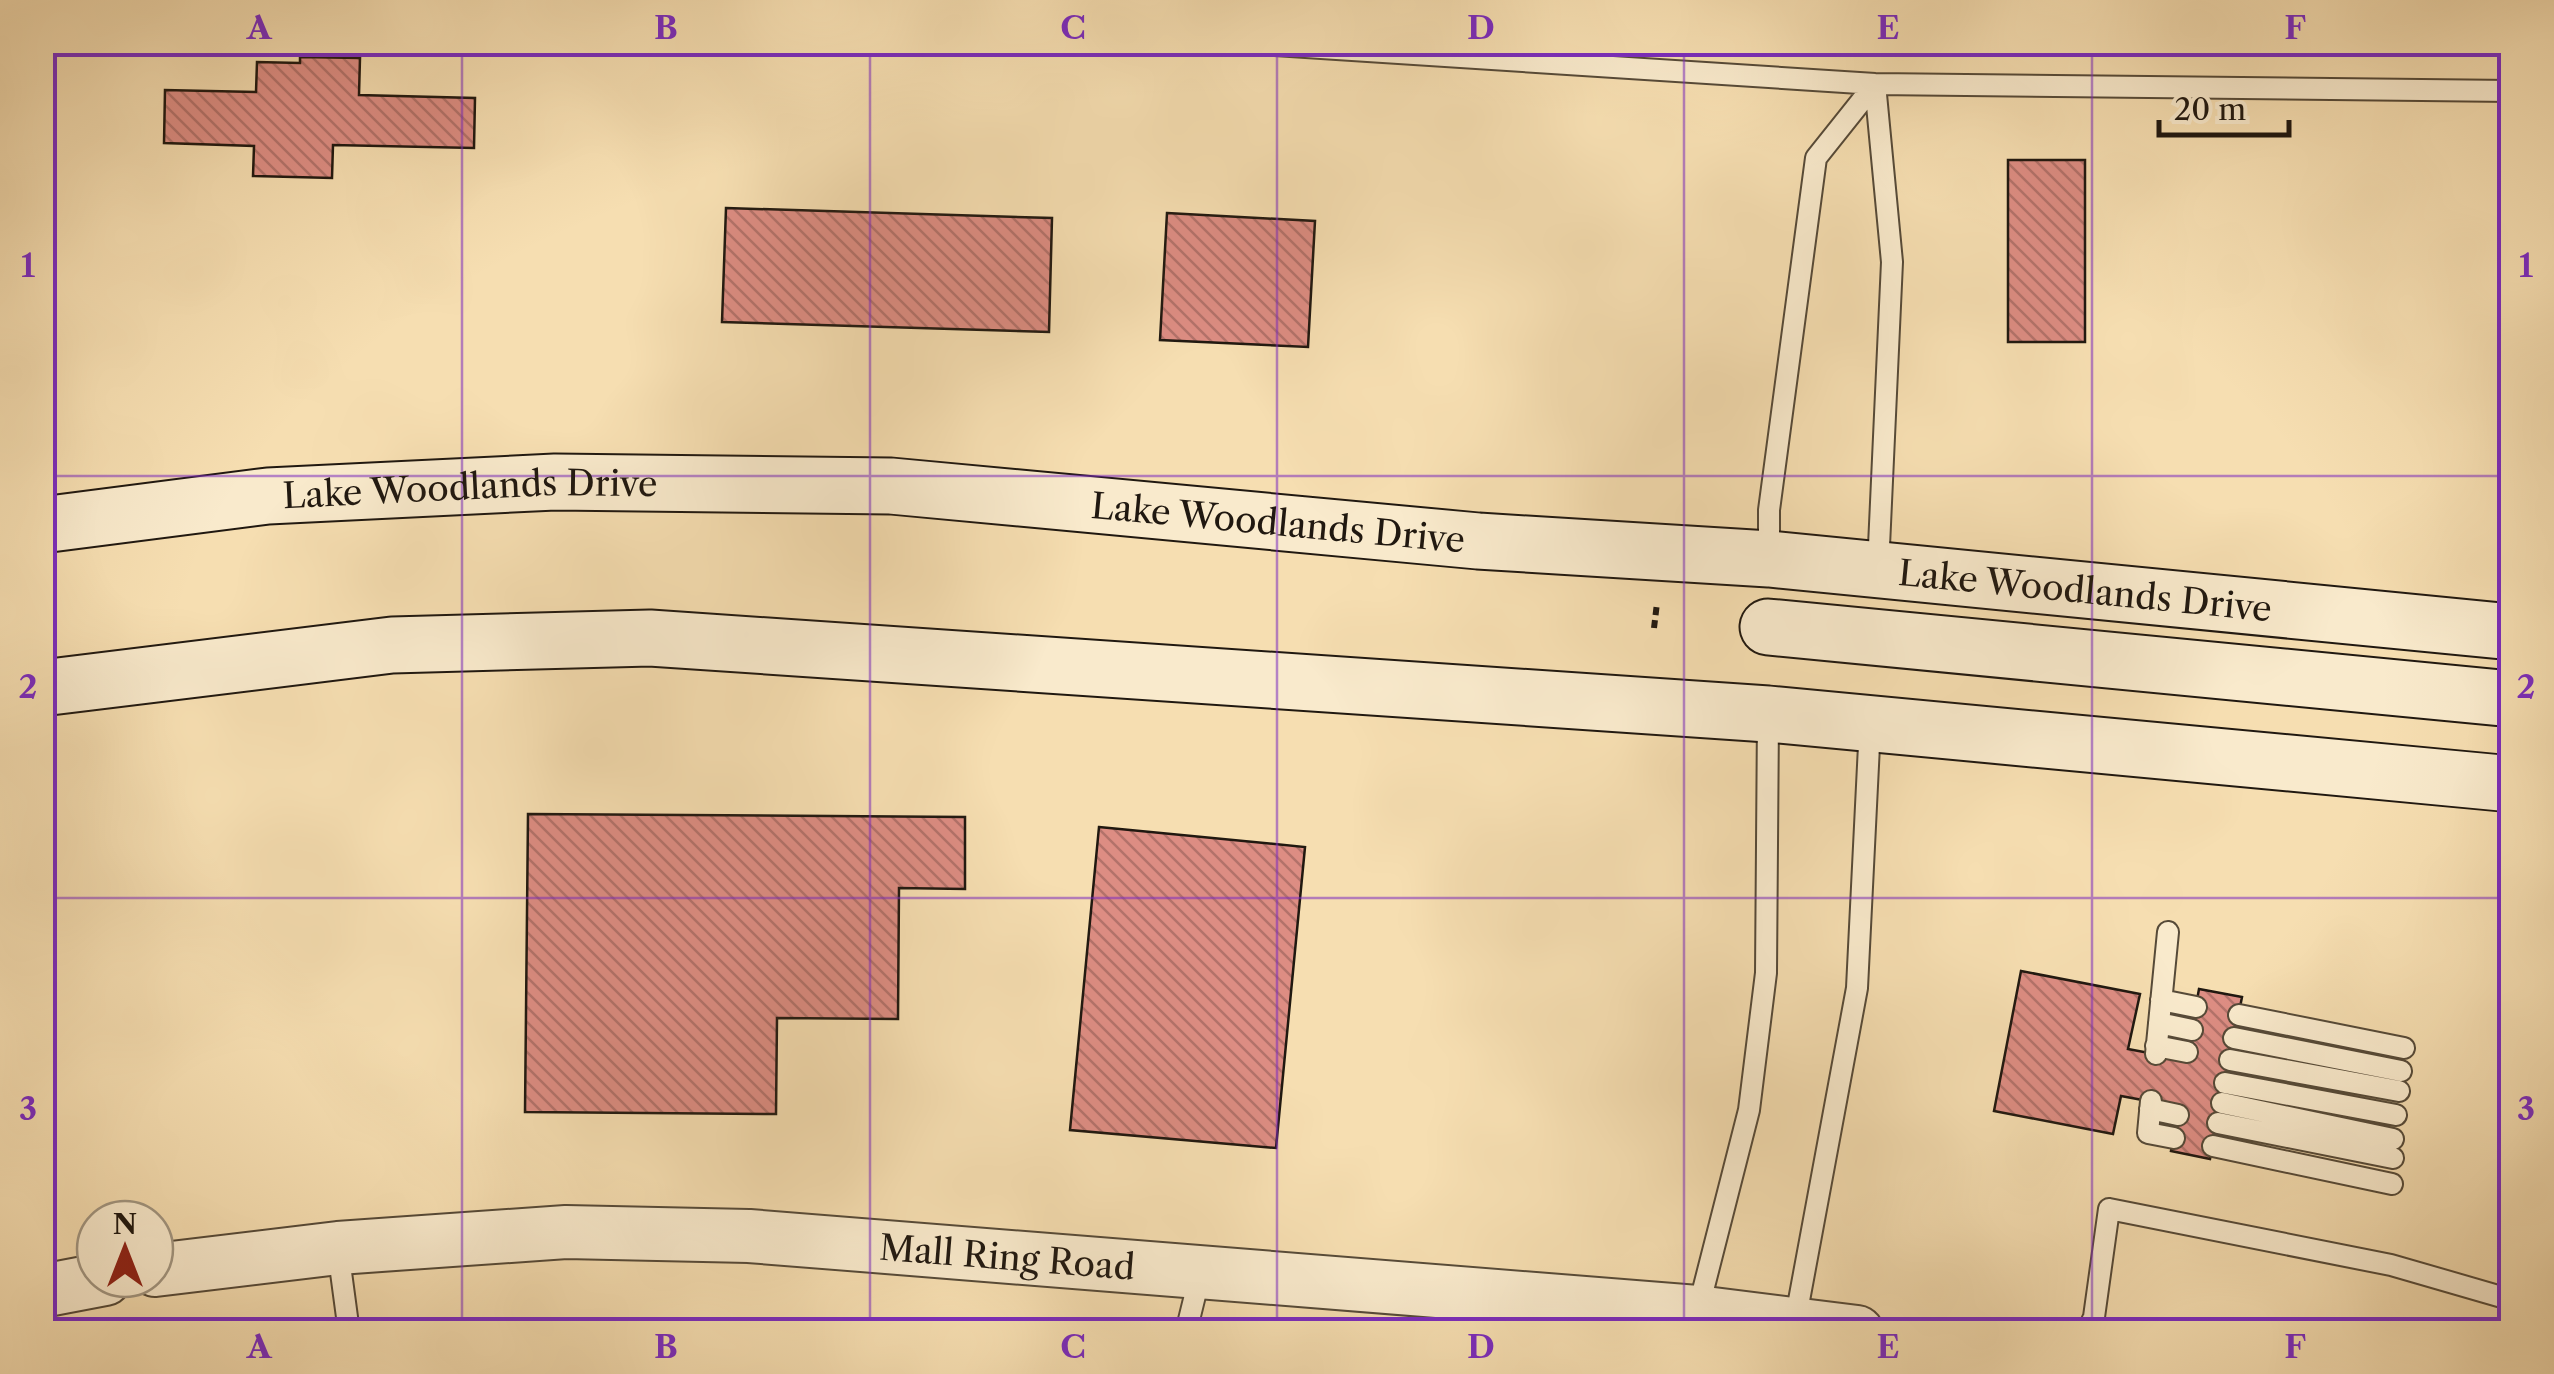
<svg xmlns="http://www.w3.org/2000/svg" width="2554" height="1374" font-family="'Libre Caslon Text',serif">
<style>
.building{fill:url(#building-back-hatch);stroke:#201810;stroke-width:2.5}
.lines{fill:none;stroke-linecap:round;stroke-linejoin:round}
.service-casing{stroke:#564a38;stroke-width:24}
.tertiary-casing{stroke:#564a38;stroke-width:56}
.secondary-casing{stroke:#201810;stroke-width:59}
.path{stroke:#201810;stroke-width:6;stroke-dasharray:8 5;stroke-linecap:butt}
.service{stroke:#f9eacc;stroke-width:20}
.tertiary{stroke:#f9eacc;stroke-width:52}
.secondary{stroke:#f9eacc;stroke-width:55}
.grid{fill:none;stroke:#7b2cbf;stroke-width:2.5;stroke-opacity:0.55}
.labels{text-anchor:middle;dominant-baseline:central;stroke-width:10;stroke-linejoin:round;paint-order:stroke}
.street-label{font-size:35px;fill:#201810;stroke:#f9eacc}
.neatline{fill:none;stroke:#7b2cbf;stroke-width:4}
.grid-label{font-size:32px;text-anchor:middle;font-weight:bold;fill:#7b2cbf}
</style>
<defs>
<pattern id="building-back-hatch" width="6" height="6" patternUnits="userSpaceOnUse" patternTransform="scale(2.5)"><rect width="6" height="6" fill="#dd8d83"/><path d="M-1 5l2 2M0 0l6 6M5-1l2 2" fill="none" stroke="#b3726a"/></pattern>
</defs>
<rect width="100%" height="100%" fill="#f6deb1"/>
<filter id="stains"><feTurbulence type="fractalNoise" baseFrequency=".002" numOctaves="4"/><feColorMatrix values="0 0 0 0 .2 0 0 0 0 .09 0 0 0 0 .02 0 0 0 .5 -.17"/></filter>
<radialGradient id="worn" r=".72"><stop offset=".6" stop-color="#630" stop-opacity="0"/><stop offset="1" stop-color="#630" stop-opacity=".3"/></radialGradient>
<path class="building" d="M300 57 360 58 359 95 475 98 474 148 333 145 332 178 253 176 254 146 164 143 165 90 256 92 257 62 300 63Z
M2008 160H2085V342H2008Z
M726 208 1052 218 1049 332 722 322Z
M1167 213 1315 221 1308 347 1160 340Z
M528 814 965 817V889L899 888 898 1019 777 1018 776 1114 525 1112Z
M1099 827 1305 847 1276 1148 1070 1130Z
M2021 971 2140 994 2128 1049 2186 1060 2199 989 2242 997 2210 1159 2171 1151 2180 1107 2121 1096 2113 1134 1994 1111Z"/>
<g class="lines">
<defs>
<path id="service" d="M1228 42 1875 84 2512 91
M1875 84 1892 262 1878 568
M1769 558V510L1816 158 1875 84
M2161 1000 2196 1007
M2239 1015 2404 1048
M2159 1023 2192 1030
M2234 1038 2401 1071
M2156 1046 2187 1052
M2156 1054 2168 932
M2230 1060 2399 1091
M2225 1083 2396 1115
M2151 1101 2148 1133 2174 1138
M2222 1103 2393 1139
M2150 1109 2178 1115
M2218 1123 2393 1158
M2213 1146 2392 1184
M338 1250 349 1332
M1698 1310 1749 1110 1766 973 1768 716
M1795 1322 1857 988 1870 725
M1186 1332 1200 1275
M2087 1332 2094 1317 2109 1209 2391 1265 2512 1300"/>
<g id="tertiary">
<path id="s1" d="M155 1270 338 1248 566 1232 749 1236 1697 1312 1857 1332"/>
<path d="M42 1291 105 1279"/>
</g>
<g id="secondary">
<path id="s2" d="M42 525 268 496 555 482 891 486 1478 541 1769 559 2512 632"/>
<path d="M1768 627 2512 699"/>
<path d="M42 688 392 645 650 638 1768 714 2512 784"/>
</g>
</defs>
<use href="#service" class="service-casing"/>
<use href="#tertiary" class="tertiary-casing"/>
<use href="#secondary" class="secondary-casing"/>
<path class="path" d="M1654 628 1657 603"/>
<use href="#service" class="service"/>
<use href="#tertiary" class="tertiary"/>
<use href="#secondary" class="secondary"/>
</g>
<path class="grid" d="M462 42V1332M870 42V1332M1277 42V1332M1684 42V1332M2092 42V1332M42 476H2512M42 898H2512"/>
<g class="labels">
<g class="street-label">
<text stroke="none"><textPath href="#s2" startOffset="430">Lake Woodlands Drive</textPath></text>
<text stroke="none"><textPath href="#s2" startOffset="1240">Lake Woodlands Drive</textPath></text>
<text stroke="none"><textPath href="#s2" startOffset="2050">Lake Woodlands Drive</textPath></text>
<text stroke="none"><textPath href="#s1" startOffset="855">Mall Ring Road</textPath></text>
</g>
</g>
<rect width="2554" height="1374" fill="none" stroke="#f6deb1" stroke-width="110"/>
<g transform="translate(125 1249)"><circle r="48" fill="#f9eacc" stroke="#a29681" stroke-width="2.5"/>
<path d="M0-8L18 38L0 25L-18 38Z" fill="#8f2418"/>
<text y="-15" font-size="28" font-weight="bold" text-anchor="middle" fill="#201810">N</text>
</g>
<path d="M2159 120v15h130v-15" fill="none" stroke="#201810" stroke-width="5"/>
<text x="2174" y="120" font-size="30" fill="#201810" stroke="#f9eacc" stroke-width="8" paint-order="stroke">20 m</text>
<rect x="55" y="55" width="2444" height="1264" class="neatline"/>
<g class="grid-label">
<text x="259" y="39">A</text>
<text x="666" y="39">B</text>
<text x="1073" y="39">C</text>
<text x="1481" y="39">D</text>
<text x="1888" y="39">E</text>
<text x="2295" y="39">F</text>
<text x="28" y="277">1</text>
<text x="2526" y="277">1</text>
<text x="28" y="698">2</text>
<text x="2526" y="698">2</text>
<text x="28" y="1120">3</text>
<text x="2526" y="1120">3</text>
<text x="259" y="1358">A</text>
<text x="666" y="1358">B</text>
<text x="1073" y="1358">C</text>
<text x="1481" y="1358">D</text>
<text x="1888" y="1358">E</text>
<text x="2295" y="1358">F</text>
</g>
<rect width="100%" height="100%" filter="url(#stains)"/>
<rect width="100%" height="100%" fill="url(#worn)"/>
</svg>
